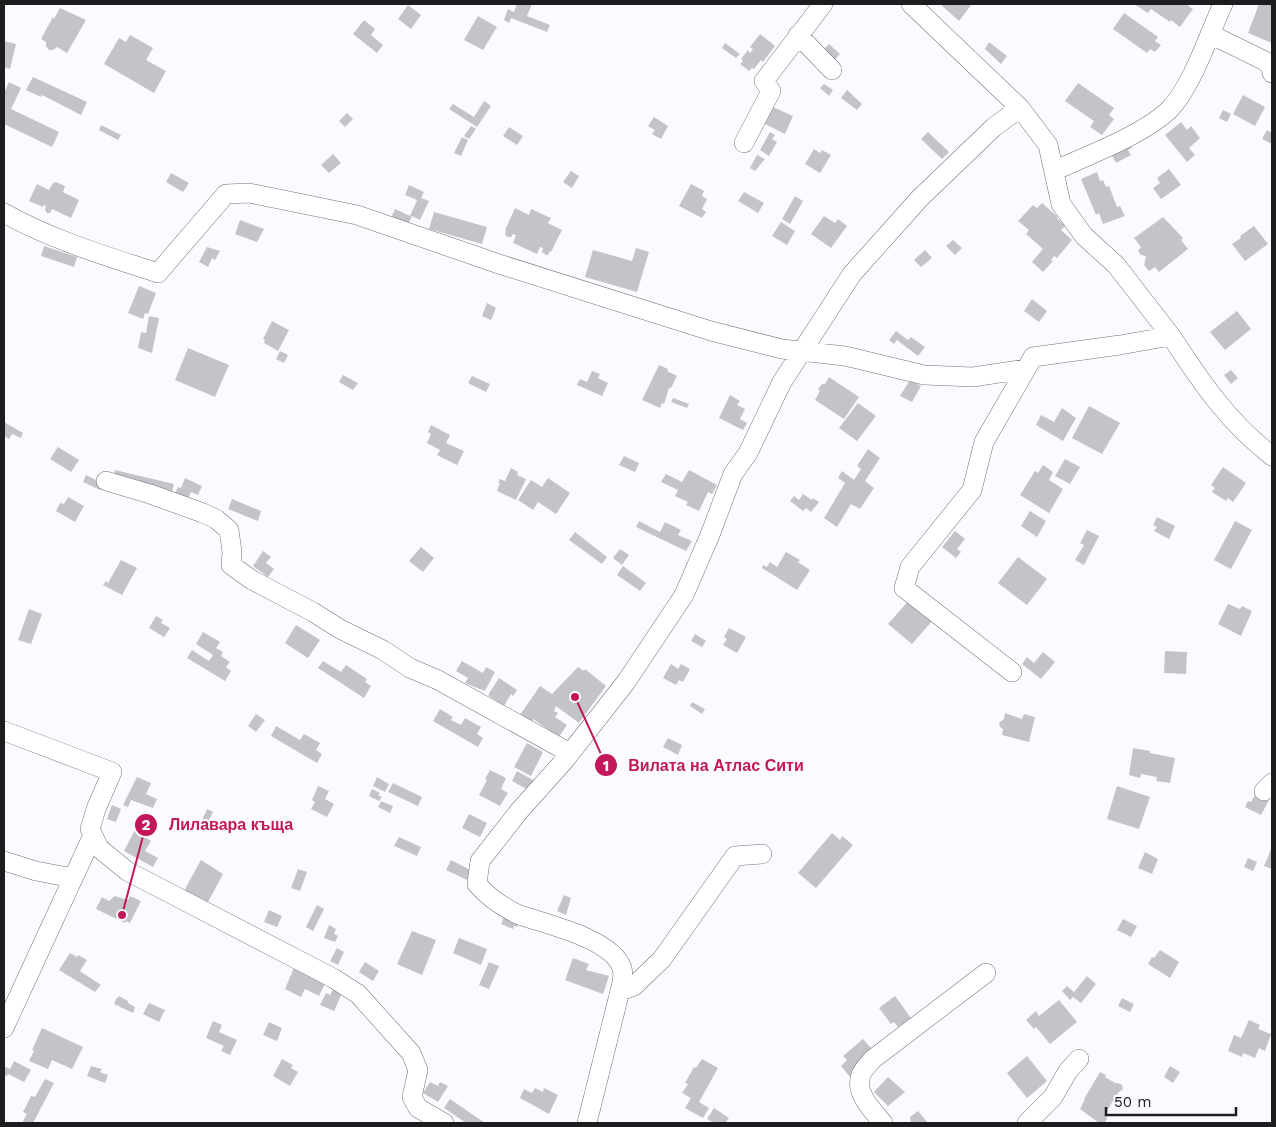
<svg xmlns="http://www.w3.org/2000/svg" width="1276" height="1127" font-family="'Work Sans',sans-serif">
<style>
.building{fill:#c3c4c9}
.lines{fill:none;stroke-linecap:round;stroke-linejoin:round}
.minor-casing{stroke:#737378;stroke-width:20}
.minor{stroke:#fff;stroke-width:19}
.leader{fill:none;stroke:#c2185b;stroke-width:2}
.callout-dot{fill:#c2185b;stroke:#fbfbff;stroke-width:2}
.mark-label{font-size:15px;text-anchor:middle;font-weight:bold;fill:#fff}
.callout-label{font-size:16px;text-anchor:middle;font-weight:bold;fill:#c2185b;stroke:#fbfbff;stroke-width:4;stroke-linejoin:round;paint-order:stroke}
</style>
<rect width="100%" height="100%" fill="#fbfbff"/>
<path class="building" d="M517 4H532L527 16 550 25 547 32 511 18 509 23 504 20 508 9 514 12Z
M940 4H969L971 5 959 21Z
M1134 4H1186L1193 9 1180 27 1171 20 1170 22 1151 9 1148 13Z
M1259 4H1272V43L1248 33Z
M408 5 421 15 411 29 398 19Z
M60 8 86 20 67 53 57 47 53 50H49L46 46V42L41 39 53 17 54 19Z
M1124 13 1158 37 1155 41 1161 45 1155 52 1150 49 1147 53 1113 29Z
M478 16 497 27 483 50 464 40Z
M364 20 375 29 371 35 383 45 377 53 353 34Z
M760 34 775 46 763 62 761 60 754 69 752 68 749 71 740 64 743 61 741 59 748 50 750 53 753 49 750 47Z
M130 35 153 48 146 60 166 71 154 93 104 64 119 38 126 42Z
M4 41 16 44 10 69 4 67Z
M989 42 1007 56 1001 64 985 49Z
M725 43 740 54 736 58 722 48Z
M829 44 840 54 834 61 822 51Z
M33 77 87 102 81 115 42 95 41 97 26 90Z
M9 82 21 88 11 109 59 132 52 147 4 124V93Z
M1078 83 1114 108 1109 115 1114 119 1102 135 1090 127 1094 121 1065 101Z
M824 84 833 90 829 96 820 88Z
M847 90 862 104 857 110 841 98Z
M1243 95 1265 107 1255 126 1233 114Z
M484 101 491 106 477 127 449 109 453 104 474 117Z
M773 107 793 116 785 134 765 124Z
M1223 110 1231 114 1227 122 1219 118Z
M347 113 353 119 345 127 339 121Z
M654 117 668 126 661 139 652 134 655 130 648 126Z
M1181 122 1187 130 1191 126 1200 138 1189 148 1195 155 1187 162 1165 135Z
M101 125 121 135 118 140 99 130Z
M471 126 476 129 469 139 464 136Z
M509 127 523 136 517 145 503 136Z
M1267 130 1272 133V144L1262 139Z
M770 132 775 135 772 139 777 142 769 156 760 150Z
M928 132 949 152 942 159 921 139Z
M462 137 468 140 461 156 454 153Z
M1130 143 1132 148 1128 150 1131 155 1116 163 1111 153Z
M814 149 820 153 822 150 831 155 820 173 805 164Z
M333 154 341 163 329 173 321 165Z
M757 155 765 159 755 171 750 168Z
M1169 169 1181 185 1161 199 1153 188 1160 183 1157 178Z
M571 171 579 176 572 188 563 182Z
M1097 172 1100 181 1103 180 1106 187 1109 186 1117 207 1120 206 1125 216 1103 224 1099 213 1096 215 1081 179Z
M171 173 189 183 183 192 166 182Z
M56 182 65 186 63 192 79 200 71 218 52 209 50 213H47L45 210 46 206 44 205 43 207 29 201 37 184 49 190 53 183Z
M691 184 704 191 702 196 707 199 702 209 706 212 702 218 679 206Z
M409 185 424 192 421 198 429 201 420 220 412 216 408 225 391 218 395 209 410 216 417 200 405 195Z
M744 192 764 203 758 213 738 201Z
M795 196 803 201 790 224 782 219Z
M1042 203 1058 217 1057 218 1065 226 1061 230 1072 240 1057 258 1054 256 1051 260 1053 261 1043 272 1032 262 1043 249 1026 234 1029 230 1018 221 1033 205 1037 208Z
M515 208 529 215 531 209 542 214 551 218 548 223 562 230 551 252 550 251 548 255H546L542 252 543 248 540 247 537 254 513 243 516 235 513 234 511 237H507L505 234 506 230H505Z
M434 212 487 227 482 244 429 229Z
M824 216 835 223 838 219 847 226 831 248 811 234Z
M1163 217 1183 238 1181 240 1188 249 1159 272 1155 267 1149 271 1144 265 1146 256 1141 255 1138 251 1141 247 1134 238Z
M240 220 264 229 257 242 235 234Z
M781 222 795 231 787 245 772 236Z
M1254 226 1268 244 1245 261 1232 244 1241 238 1240 236Z
M953 240 962 248 955 255 946 246Z
M44 246 77 257 74 267 41 256Z
M207 247 220 251 215 260 212 258 208 267 199 262Z
M636 248 649 252 637 292 585 277 593 250 632 261Z
M925 250 932 258 921 267 914 260Z
M139 286 156 293 148 314 145 313 143 319 128 313Z
M1032 299 1047 311 1039 322 1024 311Z
M487 303 496 308 491 320 482 316Z
M1237 311 1251 329 1225 350 1210 332Z
M149 316 159 318 152 353 138 348 141 332 146 333Z
M272 321 289 330 278 351 264 343 265 340 263 339Z
M896 331 908 340 911 337 925 347 918 356 897 340 894 344 889 340Z
M188 348 229 365 215 397 175 380Z
M280 351 288 355 284 363 276 359Z
M659 365 668 369 667 371 677 376 671 388H669L664 404 662 403 660 408 642 400Z
M1231 370 1238 378 1231 384 1224 375Z
M592 371 600 374 598 378 608 383 602 396 577 385 580 379 587 382Z
M343 375 358 383 353 390 339 382Z
M472 376 490 384 486 392 468 383Z
M829 377 859 397 844 419 815 400 820 391 818 389 822 384H825Z
M910 380 921 386 912 402 900 396Z
M730 395 740 401 737 405 745 409 740 419 747 423 743 430 719 418Z
M673 398 689 404 687 408 671 402Z
M858 403 876 416 857 441 839 428Z
M1089 406 1120 423 1102 454 1072 438Z
M1062 408 1076 418 1063 441 1036 425 1041 415 1054 422Z
M4 422 23 433 21 438 12 434 9 439 4 436Z
M431 425 450 435 446 443 464 451 457 465 437 455 440 450 427 443 431 434 428 432Z
M58 447 79 460 71 472 50 459Z
M868 449 880 458 865 481 874 488 860 509 851 504 837 527 824 518 845 483 838 478 842 471 854 480 861 469 857 466Z
M624 456 639 463 635 472 619 465Z
M1065 459 1080 467 1070 484 1055 476Z
M1043 465 1053 472 1049 480 1063 489 1049 513 1020 495 1035 471 1038 473Z
M1223 467 1246 483 1233 502 1228 498 1226 501 1212 492 1215 488 1211 485Z
M511 468 518 472 517 475 526 479 516 500 497 491 500 483H498L500 479 505 481Z
M115 470 174 484 172 492 114 477Z
M689 470 717 485 712 494 708 492 699 511 686 505 688 502 675 496 678 490 661 482 666 474 682 482Z
M86 475 104 484 100 490 83 482Z
M185 478 202 486 198 495 191 492 188 499 175 493 178 487 181 488Z
M548 478 570 493 556 514 538 502 533 510 518 500 531 480 542 487Z
M803 494 812 500 813 498 819 502 811 512 806 508 803 511 790 501 794 496 799 500Z
M68 497 84 506 75 522 56 511 60 503 64 504Z
M232 499 261 511 258 521 228 509Z
M1030 511 1046 521 1037 537 1021 526Z
M1157 517 1175 526 1169 539 1154 531 1157 527 1153 525Z
M639 521 660 532 665 522 681 530 678 535 692 541 686 551 636 527Z
M1235 521 1252 530 1231 569 1214 560Z
M1087 530 1099 536 1084 565 1075 560 1084 545 1080 543Z
M955 531 965 539 957 549 961 552 956 558 942 547Z
M575 532 607 557 602 564 569 540Z
M421 547 434 558 423 572 409 561Z
M620 549 629 555 622 565 613 558Z
M263 551 271 557 266 563 274 569 268 577 253 566Z
M786 552 800 560 798 562 810 570 797 590 762 568 763 565 767 567 770 562 777 567Z
M1018 557 1047 579 1027 605 998 583Z
M121 560 137 568 122 595 103 585 106 581 108 583Z
M623 566 646 583 640 591 617 575Z
M910 599 933 620 912 644 888 624Z
M1228 604 1240 609 1242 606 1252 611 1241 636 1218 624Z
M29 609 42 614 31 644 18 640Z
M156 616 163 620 161 623 170 628 164 637 149 628Z
M296 625 320 640 308 658 285 643Z
M729 628 746 637 737 653 723 645 727 639 724 637Z
M203 632 220 642 216 648 223 652 221 656 230 662 226 667 231 671 225 681 187 658 192 650 209 661 213 655 196 644Z
M695 634 706 641 702 647 691 641Z
M1165 651 1187 652 1186 674 1164 673Z
M1043 652 1055 662 1041 679 1022 664 1027 657 1034 663Z
M323 661 341 672 346 665 367 679 365 682 371 686 364 698 318 668Z
M462 661 483 673 486 667 495 672 485 691 465 683 468 678 456 671Z
M671 664 678 669 681 664 690 669 683 682 679 680 676 685 663 678Z
M578 667 584 671 585 669 606 686 579 723 556 706 554 711 558 713 555 717 567 725 559 737 533 719 532 722 520 715 540 686 552 694 549 699 553 693Z
M499 678 517 690 513 696 511 694 504 706 488 695Z
M692 702 705 709 702 714 690 706Z
M440 709 453 717 451 720 461 725 465 718 481 727 477 734 483 738 478 747 433 721Z
M1005 713 1022 719 1024 714 1035 717 1029 742 1002 735 1003 729 1000 727 999 723 1004 719Z
M256 714 265 720 256 732 248 726Z
M276 726 300 740 304 734 320 743 316 750 322 754 317 763 271 736Z
M668 738 682 745 678 755 663 747Z
M527 743 543 752 531 776 514 767Z
M1133 748 1150 751V753L1175 758 1170 783 1156 781 1157 777 1141 774 1140 778 1129 775Z
M490 770 506 778 501 789 508 793 500 806 479 795 487 780 485 779Z
M517 771 535 781 530 791 512 781Z
M137 777 151 783 146 794 157 799 153 808 131 800 128 807 123 805Z
M377 777 389 784 385 792 373 786Z
M393 783 422 797 418 806 388 792Z
M318 786 329 791 325 799 334 804 327 817 311 809 315 802 312 800Z
M1117 786 1150 797 1139 829 1107 819Z
M372 789 380 793 378 795 382 797 379 801 369 796Z
M1257 791 1270 798 1261 815 1245 807 1248 801 1251 802Z
M381 801 393 806 390 813 378 807Z
M112 805 121 809 116 822 107 819Z
M207 809 213 812 208 822 202 820Z
M469 814 487 823 480 837 462 828Z
M135 830 151 841 145 851 158 858 153 867 124 851Z
M832 833 840 840 842 836 853 845 816 888 798 873Z
M399 837 421 847 417 856 394 846Z
M1272 847V869L1264 866Z
M1145 852 1158 859 1152 874 1138 868Z
M1248 858 1257 862 1253 871 1244 867Z
M201 860 223 874 207 904 188 894 185 889Z
M451 860 472 871 467 880 446 870Z
M298 869 307 872 300 891 291 888Z
M564 895 571 898 566 915 557 911Z
M115 896 128 900 130 896 141 901 130 923 126 921 125 923 96 909 102 897 109 901Z
M317 905 324 909 313 931 306 927Z
M269 910 282 916 277 927 264 922Z
M506 912 518 923 517 927 514 926 513 929 501 924Z
M1123 919 1137 926 1131 937 1117 930Z
M329 925 336 929 334 934 338 936 335 942 324 938Z
M412 931 436 940 422 975 397 964Z
M459 938 487 949 481 965 453 953Z
M337 948 344 952 338 965 330 961Z
M1160 950 1179 962 1170 978 1148 964 1152 957 1154 958Z
M70 953 77 957 78 955 87 960 80 971 101 985 95 992 59 970Z
M573 958 589 964 586 970 609 976 603 994 565 980Z
M365 962 379 971 373 981 359 972Z
M489 962 499 966 489 989 479 985Z
M296 963 328 978 319 996 305 989 301 997 285 989Z
M1087 976 1096 984 1081 1003 1073 997 1070 1000 1062 991 1067 986 1074 992Z
M337 982 345 986 334 1011 320 1005 326 993 330 995Z
M119 996 128 1001V1003L135 1007 133 1013 114 1004 117 997 118 998Z
M895 996 911 1018 898 1027 894 1022 891 1024 879 1008Z
M1122 998 1134 1004 1130 1012 1118 1006Z
M1059 1000 1077 1022 1050 1044 1036 1027 1034 1029 1026 1020 1036 1011 1039 1016Z
M149 1003 165 1010 159 1022 143 1014Z
M1249 1020 1260 1025 1258 1029 1271 1034 1265 1051 1259 1048 1255 1058 1243 1053 1242 1057 1228 1051 1234 1035 1241 1038Z
M213 1021 222 1025 219 1032 237 1040 230 1055 221 1051 224 1046 206 1038Z
M269 1022 282 1028 277 1041 263 1035Z
M42 1028 83 1047 72 1069 52 1060 48 1069 29 1061 34 1051 32 1050Z
M863 1039 877 1055 850 1077 841 1066 847 1060 843 1056Z
M1027 1056 1047 1081 1027 1098 1007 1073Z
M282 1059 293 1065 291 1068 298 1072 290 1086 273 1076Z
M702 1059 718 1068 699 1102 709 1108 703 1118 685 1108 691 1098 682 1093 688 1084 685 1083 694 1067 696 1068Z
M14 1061 31 1070 24 1082 8 1074 7 1076 4 1075V1066L10 1069Z
M91 1066 102 1069 100 1072 108 1075 105 1083 87 1076Z
M1170 1066 1180 1072 1173 1083 1164 1077Z
M1100 1072 1106 1075 1105 1077 1115 1083H1118L1122 1085 1123 1089 1118 1093 1111 1104 1106 1114 1107 1119 1104 1123H1099L1080 1109 1085 1099H1084Z
M888 1077 905 1092 888 1106 874 1092Z
M45 1079 54 1083 33 1123H22L27 1114 23 1112 31 1096 35 1097Z
M430 1082 438 1086 440 1082 448 1086 438 1102 423 1093Z
M535 1088 543 1092 544 1088 558 1095 549 1114 520 1098 524 1089 532 1093Z
M450 1099 485 1123H466L444 1108Z
M714 1108 729 1118 725 1123H714L707 1119Z
M918 1111 928 1123H911L910 1117Z"/>
<g class="lines">
<defs>
<path id="minor" d="M911 4 1020 108 1048 145 1061 204 1084 236 1116 265 1171 336
M1210 34 1265 61 1271 67 1272 73
M798 35 832 70
M744 143 771 91 764 81 823 4
M1054 171C1088 155 1143 135 1169 110 1192 87 1209 34 1223 4
M4 213C52 240 106 256 158 273L226 194 249 193 357 215 499 264 711 331 782 349 845 356 924 375 973 377 1026 369
M106 481 150 494 203 513 216 519 229 530 232 552 231 565 252 580 313 612 340 629 383 650 410 668 438 680 570 753
M1012 672 904 588 910 567 972 490 984 442 1033 357 1120 345 1171 336C1201 382 1228 422 1272 456
M4 731 112 772 96 809 90 829 99 848 127 871 333 978 358 994 411 1053 418 1070 412 1097 418 1108 444 1123
M1264 791 1272 783
M4 861 36 871 73 878
M620 991C622 984 624 976 622 968 612 938 544 924 517 914 503 907 487 896 477 884L480 861 520 810 564 761 626 682 684 595 710 535 733 474 748 453 782 382 852 274 920 198 994 127 1020 108
M4 1028 93 835
M587 1123 620 991 634 986 662 959 735 856 762 854
M883 1123C873 1111 854 1093 861 1075 863 1069 869 1064 873 1059L986 973
M1027 1123 1053 1097 1068 1071 1079 1059"/>
</defs>
<use href="#minor" class="minor-casing"/>
<use href="#minor" class="minor"/>
</g>
<path class="leader" d="M575 697L606 765M122 915L146 825"/>
<g class="callout-dot">
<circle cx="575" cy="697" r="5"/>
<circle cx="122" cy="915" r="5"/>
<circle cx="606" cy="765" r="12"/>
<circle cx="146" cy="825" r="12"/>
</g>
<g class="mark-label">
<text x="606" y="771">1</text>
<text x="146" y="830">2</text>
</g>
<g class="callout-label">
<text x="716" y="771">Вилата на Атлас Сити</text>
<text x="231" y="830">Лилавара къща</text>
</g>
<rect width="1276" height="1127" fill="none" stroke="#1c1d1e" stroke-width="10"/>
<path d="M1106 1107v8h130v-8" fill="none" stroke="#1c1d1e" stroke-width="2.5"/>
<text x="1114" y="1107" font-size="15" fill="#1c1d1e" stroke="#fbfbff" stroke-width="4" paint-order="stroke">50 m</text>
</svg>
